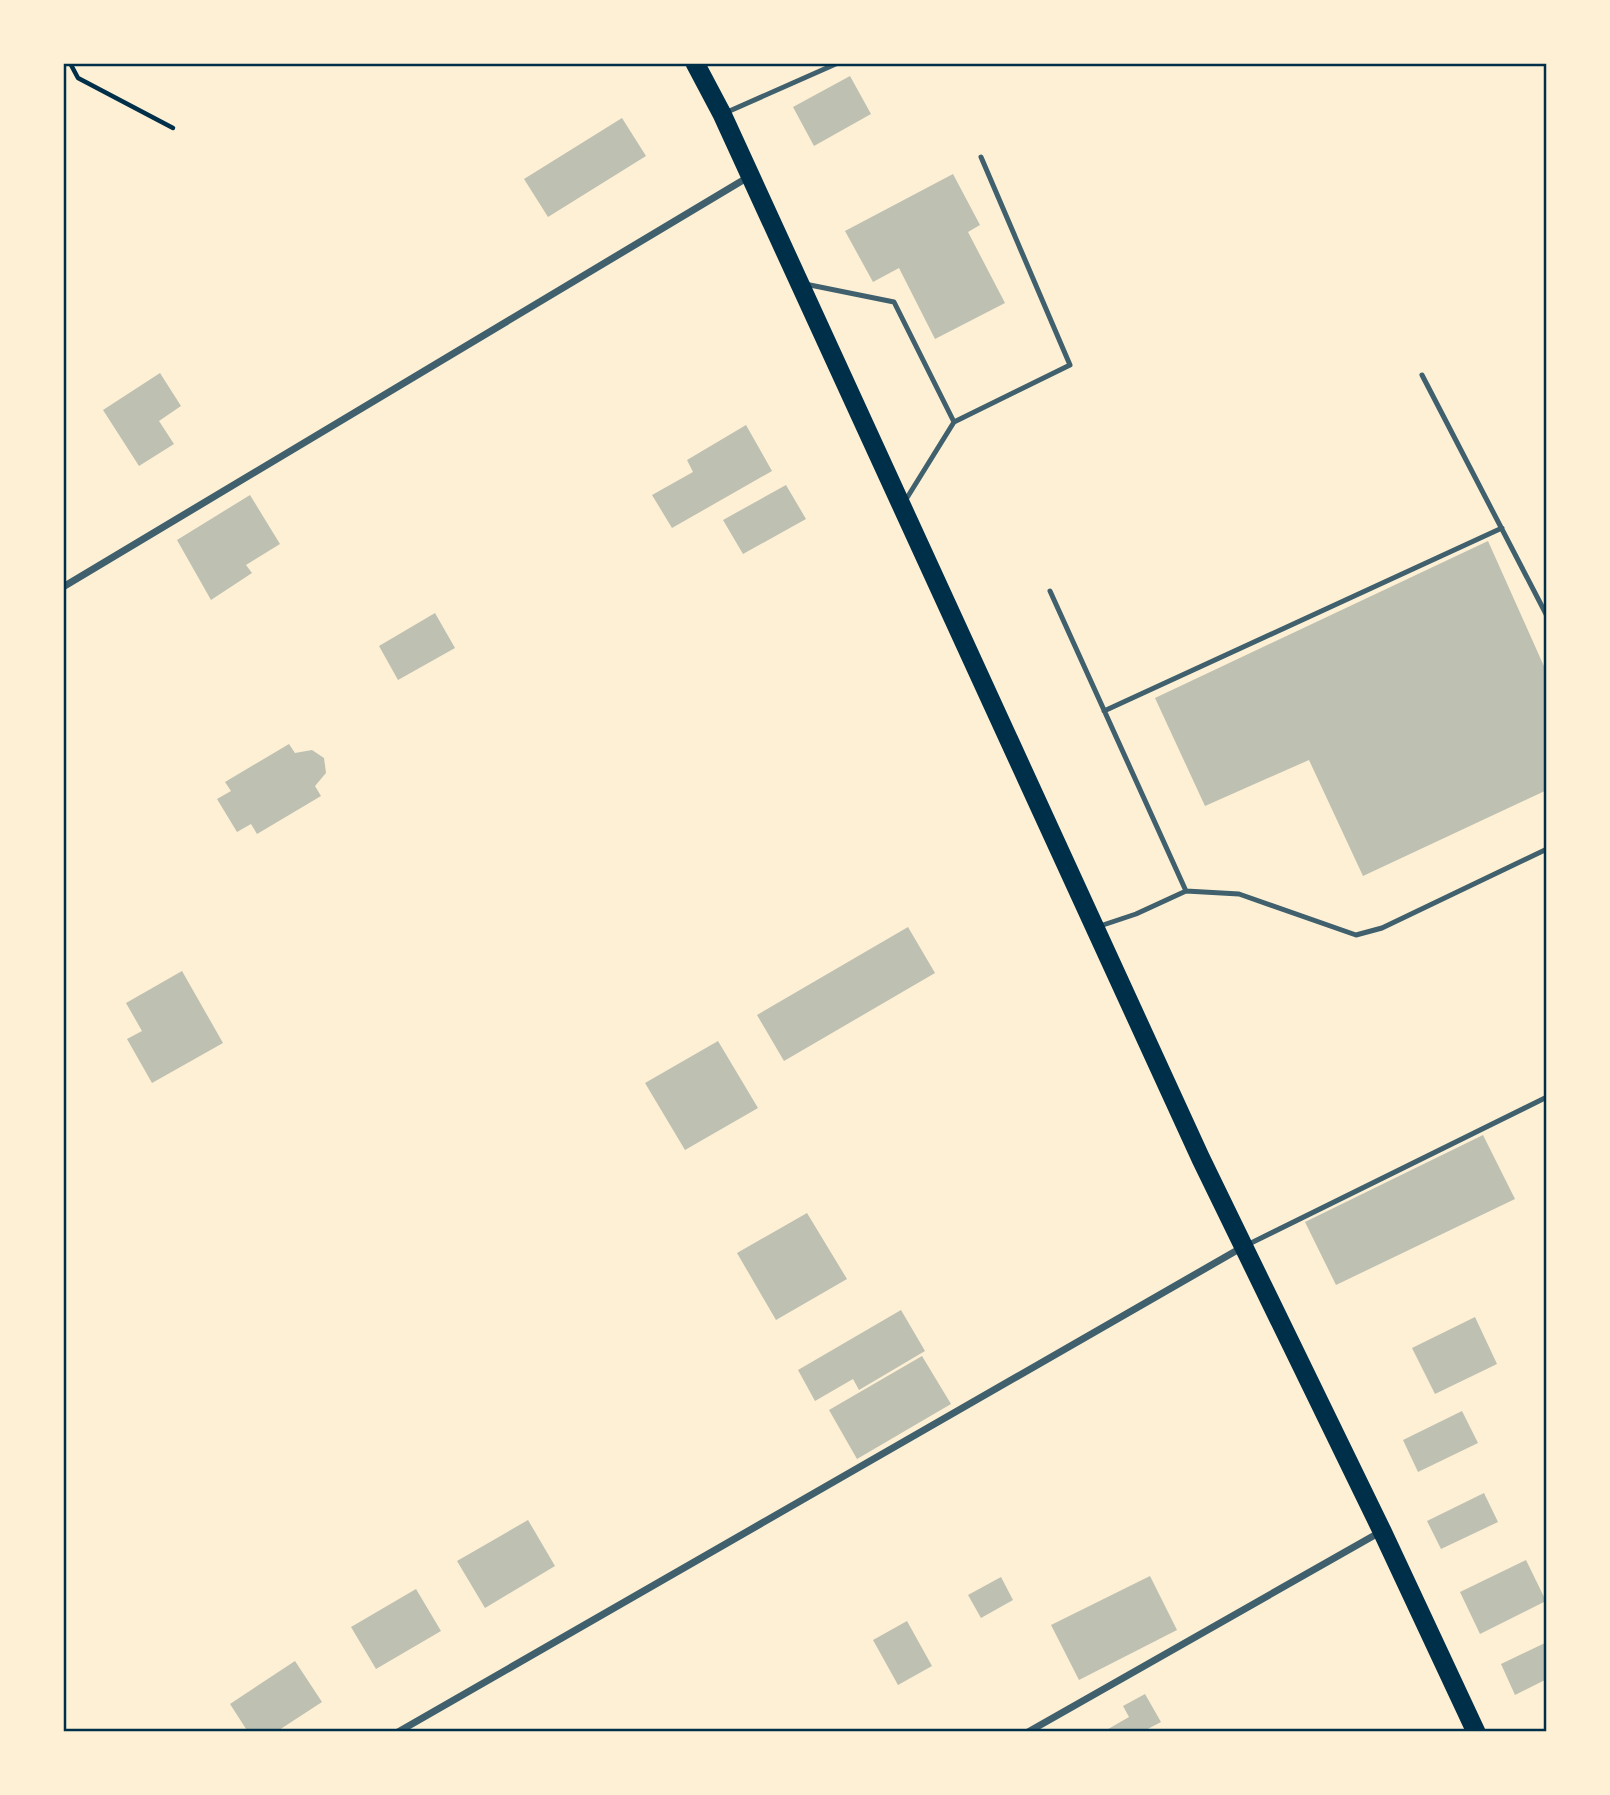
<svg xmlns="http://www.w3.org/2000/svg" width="1610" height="1795" font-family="'PT Sans',sans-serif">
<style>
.building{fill:#bec0b2}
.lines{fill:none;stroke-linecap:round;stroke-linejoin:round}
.path{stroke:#003049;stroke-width:4.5}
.service{stroke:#3f606c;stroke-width:5}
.minor{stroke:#3f606c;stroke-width:7}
.trunk{stroke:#003049;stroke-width:19}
.neatline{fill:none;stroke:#003049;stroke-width:2.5}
</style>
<rect width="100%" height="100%" fill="#fdf0d5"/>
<path class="building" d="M850 76 871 114 814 146 793 107Z
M622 118 646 156 548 217 524 179Z
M953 174 980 225 968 232 1005 303 935 339 899 268 873 282 845 231Z
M160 373 181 406 159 421 174 444 139 466 103 410Z
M746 425 772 471 672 528 652 495 693 472 687 460Z
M786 485 806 519 743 554 723 520Z
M250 495 280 544 246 565 252 573 211 600 177 540Z
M1488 541 1547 673V790L1363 876 1309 760 1205 806 1155 698Z
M435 613 455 648 398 680 379 646Z
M289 744 295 753 312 750 324 758 326 773 315 786 321 796 257 834 251 824 237 832 217 799 231 791 225 782Z
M908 927 935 973 784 1061 757 1015Z
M182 971 223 1043 152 1083 127 1039 142 1031 126 1003Z
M718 1041 758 1108 685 1150 645 1083Z
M1483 1135 1515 1199 1336 1285 1305 1222Z
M807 1213 847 1279 776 1320 737 1253Z
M901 1310 925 1351 859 1390 853 1379 815 1401 798 1370Z
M1475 1317 1497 1364 1435 1394 1412 1348Z
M922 1356 951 1404 857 1459 829 1410Z
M1462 1411 1478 1443 1418 1472 1403 1440Z
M1484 1493 1498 1522 1441 1549 1427 1521Z
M528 1520 555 1566 485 1608 457 1561Z
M1526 1560 1546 1601 1480 1634 1460 1592Z
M1150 1576 1177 1630 1079 1680 1051 1625Z
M1001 1577 1013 1600 981 1618 968 1595Z
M416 1589 441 1631 376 1669 351 1627Z
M907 1621 932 1666 898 1685 873 1640Z
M1547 1642V1679L1515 1695 1501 1664Z
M295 1661 322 1702 276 1732H248L230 1704Z
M1145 1694 1161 1722 1142 1732H1103L1129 1717 1123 1706Z"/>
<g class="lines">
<path class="path" d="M70 63 78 78 173 128"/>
<path class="service" d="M725 113 838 63
M805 284 894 302 954 422
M1422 375 1547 616
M905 501 954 422 1070 365 981 157
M1050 591 1186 891
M1104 711 1502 528
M1100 926 1136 914 1186 891 1239 894 1356 935 1382 928 1547 849
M1249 1244 1547 1097"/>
<path class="minor" d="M63 587 750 176
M398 1732 1241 1248
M1028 1732 1382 1531"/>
<path class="trunk" d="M695 63 722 114 1201 1159 1382 1531 1476 1732"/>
</g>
<rect width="1610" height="1795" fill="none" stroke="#fdf0d5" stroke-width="130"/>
<rect x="65" y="65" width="1480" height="1665" class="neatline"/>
</svg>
